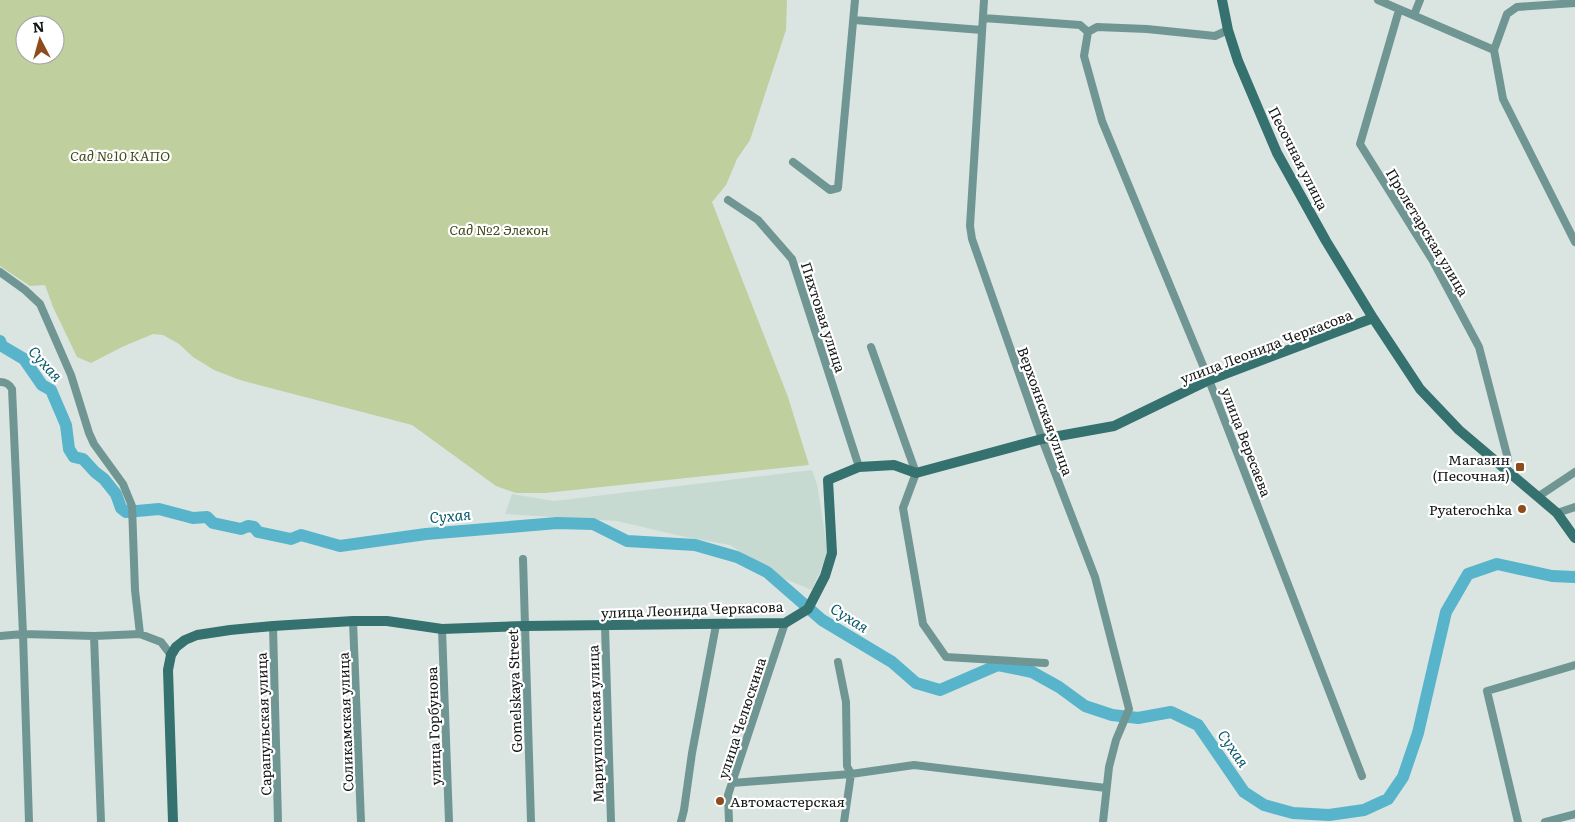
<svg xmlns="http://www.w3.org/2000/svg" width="1575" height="822" font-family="Literata,serif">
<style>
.built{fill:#c7dad2}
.green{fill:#c0cf9e;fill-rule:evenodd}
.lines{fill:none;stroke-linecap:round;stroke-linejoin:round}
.river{stroke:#58b4ca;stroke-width:12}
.street{stroke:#709694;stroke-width:8}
.secondary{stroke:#34716f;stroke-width:10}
.poi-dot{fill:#8e4b1c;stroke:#fff;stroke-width:2}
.labels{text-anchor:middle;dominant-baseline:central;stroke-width:4.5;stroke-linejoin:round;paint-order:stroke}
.park-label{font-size:14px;font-style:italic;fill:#3e4a19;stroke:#fff}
.street-label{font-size:14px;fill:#141816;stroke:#fff}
.poi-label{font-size:14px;fill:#141816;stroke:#fff;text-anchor:end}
.water-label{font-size:15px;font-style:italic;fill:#0a5a6a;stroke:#fff}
</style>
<rect width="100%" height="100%" fill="#dae5e1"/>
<path class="built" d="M812 470 817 484 828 553 812 590 780 577 730 545 685 537 617 521 505 514 512 494 554 501Z"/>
<path class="green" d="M0 0H787L786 30 750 140 737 159 726 185 712 202 788 397 809 465 545 493H516L496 486 412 425 240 380 214 370 193 357 179 344 163 335 153 334 122 347 91 363 77 357 53 307 45 285 30 286 0 266ZM25 25H55V55H25Z"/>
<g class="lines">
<path class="river" d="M0 341 2 346 24 359 42 385 51 390 66 425 69 449 74 457 83 459 95 472 104 479 116 494 121 508 126 512 159 509 193 518 207 517 213 523 241 529 248 526 254 527 258 532 291 539 301 535 340 546 426 534 557 523 593 524 627 541 695 545 737 557 767 572 822 620 892 662 916 683 940 690 998 665 1032 672 1059 687 1085 706 1112 715 1138 718 1171 712 1198 725 1244 792 1264 805 1293 813 1329 815 1364 810 1388 799 1403 777 1418 733 1446 612 1468 574 1497 564 1552 576 1575 577"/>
<path class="street" d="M984 0 970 226 972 239 1042 439 1095 577 1129 709 1116 740 1109 767 1103 822
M1378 0 1494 50
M1575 3 1517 7 1507 14 1494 50 1503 99 1575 242
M1399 10 1360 144 1433 261 1479 347 1508 459 1503 467
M1414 15 1420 0
M983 18 1080 25 1088 32 1097 27 1147 29 1215 36 1228 30
M854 20 982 30
M1088 32 1084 56 1102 121 1209 380 1362 776
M793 162 830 190 838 188 855 0
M728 200 758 220 792 259 859 467
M0 272 25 290 40 304 71 375 89 433 94 444 123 484 132 506 135 590 140 634
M871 347 916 473 903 508 923 624 946 657 1045 663
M0 382C6 382 9 384 12 389L23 634 29 822
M1539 496 1575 472
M1557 513 1575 507
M523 559 531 822
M353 621 361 822
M273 626 278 822
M605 626 611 822
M442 629 449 822
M0 636 23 634 94 636 140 634 161 642 171 655
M94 636 101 822
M838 662 846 702 847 766 851 774 844 822
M732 783 851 774 914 765 1106 788
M681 822 684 810 692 753 716 625
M729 822 728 795 785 623
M1518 822 1487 691 1575 665
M1545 822 1575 814"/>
<path class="secondary" d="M1222 0 1228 30 1238 61 1277 153 1326 241 1373 318 1420 389 1459 430 1557 513 1575 538
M173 822 168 670 171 655 176 647 185 640 197 635 230 630 273 626 353 621H387L442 629 524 626 785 623 808 609 825 576 832 553 828 480 859 467 894 465 916 473 1042 439 1114 426 1209 380 1373 318"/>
</g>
<g class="poi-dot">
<rect x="1515" y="462" width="10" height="10" rx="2.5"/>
<circle cx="1522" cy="509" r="5"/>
<circle cx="720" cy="801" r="5"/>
</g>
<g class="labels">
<g class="park-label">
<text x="120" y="155">Сад №10 КАПО</text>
<text x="499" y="229">Сад №2 Элекон</text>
</g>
<g class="street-label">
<text transform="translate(1299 158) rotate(63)">Песочная улица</text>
<text transform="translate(1428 232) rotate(59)">Пролетарская улица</text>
<text transform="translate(824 317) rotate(72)">Пихтовая улица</text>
<text transform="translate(1266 346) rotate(-21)">улица Леонида Черкасова</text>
<text transform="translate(1046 411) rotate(70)">Верхоянская улица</text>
<text transform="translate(1247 442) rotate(69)">улица Вересаева</text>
<text transform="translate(692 609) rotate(-2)">улица Леонида Черкасова</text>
<text transform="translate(514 691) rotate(-92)">Gomelskaya Street</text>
<text transform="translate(741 718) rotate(-72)">улица Челюскина</text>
<text transform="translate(345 722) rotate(-92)">Соликамская улица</text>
<text transform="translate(263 724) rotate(-92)">Сарапульская улица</text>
<text transform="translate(595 724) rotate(-92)">Мариупольская улица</text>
<text transform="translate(433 726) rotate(-92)">улица Горбунова</text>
</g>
<g class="poi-label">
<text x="1510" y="459">Магазин<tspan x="1510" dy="16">(Песочная)</tspan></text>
<text x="1512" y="509">Pyaterochka</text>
<text x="730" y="801" text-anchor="start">Автомастерская</text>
</g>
<g class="water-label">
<text transform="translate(46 363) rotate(47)">Сухая</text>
<text transform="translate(450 515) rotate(-5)">Сухая</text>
<text transform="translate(850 617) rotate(32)">Сухая</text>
<text transform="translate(1234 748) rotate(55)">Сухая</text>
</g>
</g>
<g transform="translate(40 40) rotate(354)"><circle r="24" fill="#ffffff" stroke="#a1a3a2"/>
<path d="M0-4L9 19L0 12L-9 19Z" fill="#8e4b1c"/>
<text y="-8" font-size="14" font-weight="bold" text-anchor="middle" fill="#141816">N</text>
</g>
</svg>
